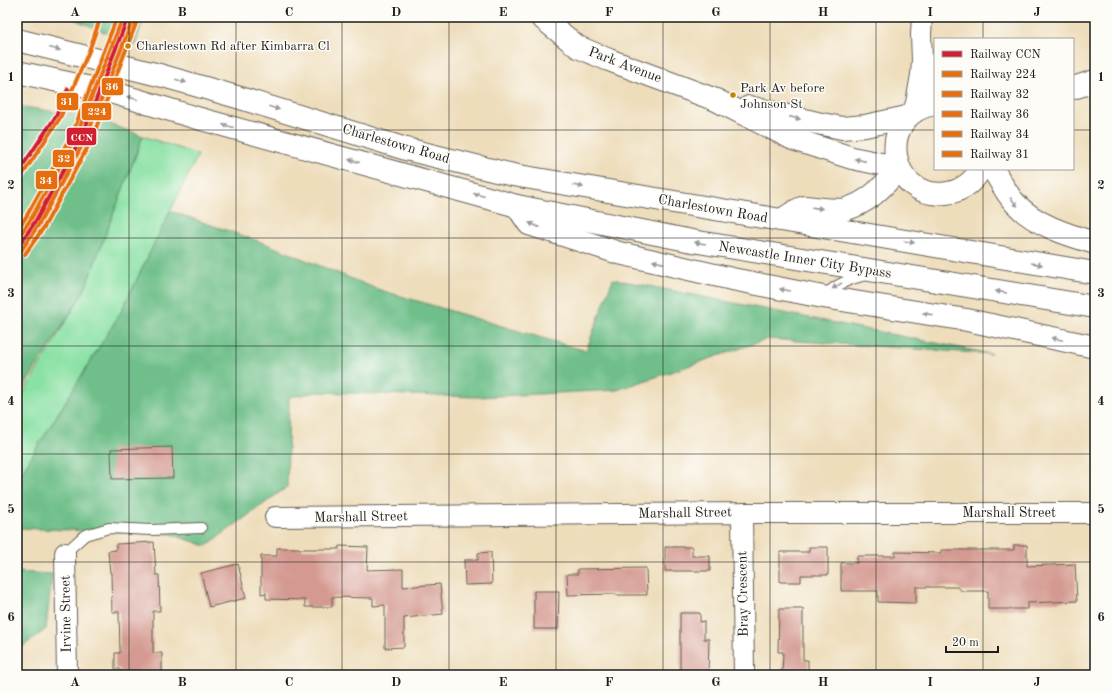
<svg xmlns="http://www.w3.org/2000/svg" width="1112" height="692" font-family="'Old Standard TT',serif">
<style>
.green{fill:#8ae1a5;stroke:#537e60}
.forest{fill:#6fbf8a;stroke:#466e53}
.building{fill:#d49a91}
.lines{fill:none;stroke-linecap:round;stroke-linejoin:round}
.service-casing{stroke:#666054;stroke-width:12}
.minor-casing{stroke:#666054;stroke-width:22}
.secondary-casing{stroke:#666054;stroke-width:24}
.primary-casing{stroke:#666054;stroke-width:24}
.trunk-casing{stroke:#666054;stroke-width:24}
.motorway-casing{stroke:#666054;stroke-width:24}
.service{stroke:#fff;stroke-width:10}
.minor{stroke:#fff;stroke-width:20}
.secondary{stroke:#fff;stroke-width:22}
.primary{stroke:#fff;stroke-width:22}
.trunk{stroke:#fff;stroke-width:22}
.motorway{stroke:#fff;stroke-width:22}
.rail-1-casing{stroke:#fdfcf7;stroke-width:7}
.rail-2-casing{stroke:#fdfcf7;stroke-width:7}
.rail-3-casing{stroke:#fdfcf7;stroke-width:7}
.rail-4-casing{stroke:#fdfcf7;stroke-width:7}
.rail-5-casing{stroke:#fdfcf7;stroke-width:7}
.rail-6-casing{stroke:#fdfcf7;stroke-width:7}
.rail-1{stroke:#d11f2f;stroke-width:4}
.rail-2{stroke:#e56e0f;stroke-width:4}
.rail-3{stroke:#e56e0f;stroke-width:4}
.rail-4{stroke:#e56e0f;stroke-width:4}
.rail-5{stroke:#e56e0f;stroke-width:4}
.rail-6{stroke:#e56e0f;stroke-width:4}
.oneway{fill:#999}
.grid{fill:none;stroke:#1c1c1c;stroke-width:1;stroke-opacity:0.55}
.bus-dot{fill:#c08407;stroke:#fdfcf7;stroke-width:1.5}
.labels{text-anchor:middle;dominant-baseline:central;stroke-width:3;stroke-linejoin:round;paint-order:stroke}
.bus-label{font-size:13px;fill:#1c1c1c;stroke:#fdfcf7;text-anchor:start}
.street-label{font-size:14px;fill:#1c1c1c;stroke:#fdfcf7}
.line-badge{stroke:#fdfcf7;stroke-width:1.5}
.badge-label{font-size:11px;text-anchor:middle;font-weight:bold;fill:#fff}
.neatline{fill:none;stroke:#1c1c1c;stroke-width:1.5}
.grid-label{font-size:13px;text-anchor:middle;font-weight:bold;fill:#1c1c1c}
</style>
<rect width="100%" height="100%" fill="#fdfcf7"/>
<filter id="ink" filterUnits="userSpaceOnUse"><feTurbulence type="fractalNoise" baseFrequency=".025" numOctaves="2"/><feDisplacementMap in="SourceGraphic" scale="8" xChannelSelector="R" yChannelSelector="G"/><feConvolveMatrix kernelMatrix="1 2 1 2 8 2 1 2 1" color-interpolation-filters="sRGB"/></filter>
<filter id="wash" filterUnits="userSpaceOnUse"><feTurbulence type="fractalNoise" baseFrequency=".012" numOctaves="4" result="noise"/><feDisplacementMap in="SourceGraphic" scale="16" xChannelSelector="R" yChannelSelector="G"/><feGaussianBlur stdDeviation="0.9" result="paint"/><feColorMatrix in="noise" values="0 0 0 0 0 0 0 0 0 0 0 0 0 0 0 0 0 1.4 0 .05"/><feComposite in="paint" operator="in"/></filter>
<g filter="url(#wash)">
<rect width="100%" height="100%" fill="#edb"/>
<path class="green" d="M143 136 198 155 121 312 17 480V404L84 291Z"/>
<path class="forest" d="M69 17H144L135 45Z
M17 106 90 117 143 136 84 291 17 398Z
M170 211 264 243 377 289 586 351 613 279 991 354 768 339 617 390 477 397 316 392 289 397 287 487 206 546 171 534 17 528V480L121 312Z
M17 572 52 574 46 629 17 651Z"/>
<g id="blocks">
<path class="building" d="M172 447 173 478 112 479 111 449Z
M154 542 156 575H159L160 611H153V653H162V672H153L154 675H120V669H115V653H120L119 612H112L111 573H110L108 551 116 550V544Z
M1014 545H1027V566L1075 564 1077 601 1027 603V609H988V591H962L957 587H916V603L878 602V591H841V563H857V556H895V552L941 553V550H1014Z
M339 546 368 547 367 570 403 569V587L440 584 443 614 404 618V647L385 648V605L373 606V598L332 597V607H305V600L266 599V593L261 594V556H277V548H299V549H339Z
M665 547H692V556H710V571H665Z
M809 547H828V575H801V582H780V552H809Z
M491 552 492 584 465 585 464 560H478V553Z
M238 564 246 598 209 607 201 573Z
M646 568 647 595H616V594L568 595 567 574H578V569Z
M534 591H559L558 629H534Z
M779 609H803V660H808V675H782L783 652H778Z
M680 613H700V622L704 621V639H709L708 675H680Z"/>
</g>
</g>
<g filter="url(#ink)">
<use href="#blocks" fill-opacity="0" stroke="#666054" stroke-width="1"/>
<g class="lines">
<defs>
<path id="service" d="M824 296C836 284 850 279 866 275
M65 553 85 535 109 528 151 530 201 528"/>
<path id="minor" d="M924 61 935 90
M913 112 916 103 921 75 922 60 921 34 922 17
M742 513 744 675
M275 517 742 513H1095
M65 553 67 675"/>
<path id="secondary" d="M541 17 578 47 609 60 716 100 793 139 852 158 886 165 898 166
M749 107 817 123 842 128 865 126 907 117"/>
<path id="primary" d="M1073 88 1095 81
M935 104C874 113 888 202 947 193 962 191 973 182 981 169"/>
<path id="trunk" d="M17 40 163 76 237 97 406 149 513 175 781 220C787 217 800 207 806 207 808 207 812 208 815 208 825 209 836 211 846 209 869 203 884 185 899 169
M17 72 114 93 197 118 517 206 529 224 619 253 732 279 823 297 967 320 1095 347"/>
<path id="motorway" d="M993 169C1000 181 1006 193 1015 203 1035 225 1068 235 1095 243
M517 206 692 241 1095 307
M781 220 1095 273"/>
</defs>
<use href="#service" class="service-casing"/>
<use href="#minor" class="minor-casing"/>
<use href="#secondary" class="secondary-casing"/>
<use href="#primary" class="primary-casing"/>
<use href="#trunk" class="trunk-casing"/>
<use href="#motorway" class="motorway-casing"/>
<use href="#service" class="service"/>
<use href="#minor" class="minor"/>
<use href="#secondary" class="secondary"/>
<use href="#primary" class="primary"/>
<use href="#trunk" class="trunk"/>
<use href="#motorway" class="motorway"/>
<defs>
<path id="rail-1" d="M17 174 56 116 68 89
M17 248 35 222 82 136 128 17"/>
<path id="rail-2" d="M21 251 39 224 86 138 133 19"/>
<path id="rail-3" d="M17 239 31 219 77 134 123 17"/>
<path id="rail-4" d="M25 254 44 227 91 141 137 21"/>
<path id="rail-5" d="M17 230 26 217 73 132 117 17"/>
<path id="rail-6" d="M21 177 60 118 89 51 100 19"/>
</defs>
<use href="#rail-1" class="rail-1-casing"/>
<use href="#rail-2" class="rail-2-casing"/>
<use href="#rail-3" class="rail-3-casing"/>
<use href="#rail-4" class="rail-4-casing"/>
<use href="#rail-5" class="rail-5-casing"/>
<use href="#rail-6" class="rail-6-casing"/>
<use href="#rail-1" class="rail-1"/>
<use href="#rail-2" class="rail-2"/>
<use href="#rail-3" class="rail-3"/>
<use href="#rail-4" class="rail-4"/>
<use href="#rail-5" class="rail-5"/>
<use href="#rail-6" class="rail-6"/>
</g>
<defs><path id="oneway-solid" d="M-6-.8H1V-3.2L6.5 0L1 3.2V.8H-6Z"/></defs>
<g class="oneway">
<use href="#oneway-solid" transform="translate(55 49) rotate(14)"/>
<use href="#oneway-solid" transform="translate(181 81) rotate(16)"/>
<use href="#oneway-solid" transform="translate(132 98) rotate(-163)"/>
<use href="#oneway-solid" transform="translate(274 108) rotate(17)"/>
<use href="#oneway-solid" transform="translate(795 118) rotate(13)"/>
<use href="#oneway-solid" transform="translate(228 126) rotate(-165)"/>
<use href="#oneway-solid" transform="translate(860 160) rotate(-167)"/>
<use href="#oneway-solid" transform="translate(354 161) rotate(-165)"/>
<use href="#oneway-solid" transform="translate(578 186) rotate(10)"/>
<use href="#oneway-solid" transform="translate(479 195) rotate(-165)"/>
<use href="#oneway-solid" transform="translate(1014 202) rotate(50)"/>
<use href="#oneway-solid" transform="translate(817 208) rotate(6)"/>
<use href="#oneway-solid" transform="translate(534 225) rotate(-156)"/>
<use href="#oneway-solid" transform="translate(909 242) rotate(9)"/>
<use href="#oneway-solid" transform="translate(700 243) rotate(-171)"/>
<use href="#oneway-solid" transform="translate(658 262) rotate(-167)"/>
<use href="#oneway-solid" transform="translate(1037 264) rotate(9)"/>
<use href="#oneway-solid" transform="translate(837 286) rotate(149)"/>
<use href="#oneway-solid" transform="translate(785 290) rotate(-169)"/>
<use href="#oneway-solid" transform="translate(1001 292) rotate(-171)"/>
<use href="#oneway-solid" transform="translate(928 314) rotate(-171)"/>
<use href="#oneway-solid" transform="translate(1057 339) rotate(-168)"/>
</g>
</g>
<path class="grid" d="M129 17V675M236 17V675M342 17V675M449 17V675M556 17V675M663 17V675M770 17V675M876 17V675M983 17V39M17 130H935M1073 130H1095M983 169V675M17 238H1095M17 346H1095M17 454H1095M17 562H1095"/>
<g class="bus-dot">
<circle cx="128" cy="46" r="3.5"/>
<circle cx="733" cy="95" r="3.5"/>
</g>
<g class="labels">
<g class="bus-label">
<text x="136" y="46">Charlestown Rd after Kimbarra Cl</text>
<text x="740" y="88">Park Av before<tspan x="740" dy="16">Johnson St</tspan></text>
</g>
<g class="street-label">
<text transform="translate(625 65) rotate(21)">Park Avenue</text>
<text transform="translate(396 144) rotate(16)">Charlestown Road</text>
<text transform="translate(713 209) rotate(10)">Charlestown Road</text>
<text transform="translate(805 260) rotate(9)">Newcastle Inner City Bypass</text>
<text transform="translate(685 513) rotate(-1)">Marshall Street</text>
<text x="1009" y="513">Marshall Street</text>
<text transform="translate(361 517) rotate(-1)">Marshall Street</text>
<text transform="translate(743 594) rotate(-91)">Bray Crescent</text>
<text transform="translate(66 614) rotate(-91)">Irvine Street</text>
</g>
</g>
<g class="line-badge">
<rect x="101" y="77" width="23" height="19" rx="4" fill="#e56e0f"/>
<rect x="56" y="92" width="23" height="19" rx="4" fill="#e56e0f"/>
<rect x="81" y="102" width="31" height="19" rx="4" fill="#e56e0f"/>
<rect x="66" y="127" width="31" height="19" rx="4" fill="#d11f2f"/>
<rect x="52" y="149" width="23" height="19" rx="4" fill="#e56e0f"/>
<rect x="35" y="170" width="23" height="20" rx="4" fill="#e56e0f"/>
</g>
<g class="badge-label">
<text x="112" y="90">36</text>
<text x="67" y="105">31</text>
<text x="97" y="115">224</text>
<text x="82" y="141">CCN</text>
<text x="64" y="162">32</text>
<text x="46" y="184">34</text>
</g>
<rect width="1112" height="692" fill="none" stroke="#fdfcf7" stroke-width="44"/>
<rect x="934" y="38" width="140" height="132" fill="#fdfcf7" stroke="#a3a29f"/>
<rect x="942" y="51" width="20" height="6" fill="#d11f2f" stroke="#a3a29f"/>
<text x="970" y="58" font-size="12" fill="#1c1c1c">Railway CCN</text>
<rect x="942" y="71" width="20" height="6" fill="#e56e0f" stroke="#a3a29f"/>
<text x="970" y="78" font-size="12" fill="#1c1c1c">Railway 224</text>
<rect x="942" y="91" width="20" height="6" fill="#e56e0f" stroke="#a3a29f"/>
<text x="970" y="98" font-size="12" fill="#1c1c1c">Railway 32</text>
<rect x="942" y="111" width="20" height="6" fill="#e56e0f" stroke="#a3a29f"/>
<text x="970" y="118" font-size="12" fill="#1c1c1c">Railway 36</text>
<rect x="942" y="131" width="20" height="6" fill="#e56e0f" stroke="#a3a29f"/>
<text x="970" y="138" font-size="12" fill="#1c1c1c">Railway 34</text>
<rect x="942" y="151" width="20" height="6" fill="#e56e0f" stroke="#a3a29f"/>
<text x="970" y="158" font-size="12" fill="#1c1c1c">Railway 31</text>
<path d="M946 646v6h52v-6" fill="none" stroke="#1c1c1c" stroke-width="2"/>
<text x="952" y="646" font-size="12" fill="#1c1c1c" stroke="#fdfcf7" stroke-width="3" paint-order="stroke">20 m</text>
<rect x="22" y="22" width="1068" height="648" class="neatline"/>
<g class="grid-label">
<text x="75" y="16">A</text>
<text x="182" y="16">B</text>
<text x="289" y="16">C</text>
<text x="396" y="16">D</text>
<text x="503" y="16">E</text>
<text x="609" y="16">F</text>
<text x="716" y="16">G</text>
<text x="823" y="16">H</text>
<text x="930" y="16">I</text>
<text x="1037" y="16">J</text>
<text x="11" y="81">1</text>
<text x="1101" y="81">1</text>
<text x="11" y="189">2</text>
<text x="1101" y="189">2</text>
<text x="11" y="297">3</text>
<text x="1101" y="297">3</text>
<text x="11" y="405">4</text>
<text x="1101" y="405">4</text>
<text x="11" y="513">5</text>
<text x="1101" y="513">5</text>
<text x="11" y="621">6</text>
<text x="1101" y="621">6</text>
<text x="75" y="686">A</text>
<text x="182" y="686">B</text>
<text x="289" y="686">C</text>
<text x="396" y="686">D</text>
<text x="503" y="686">E</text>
<text x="609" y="686">F</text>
<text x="716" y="686">G</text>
<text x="823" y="686">H</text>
<text x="930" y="686">I</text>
<text x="1037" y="686">J</text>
</g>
</svg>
